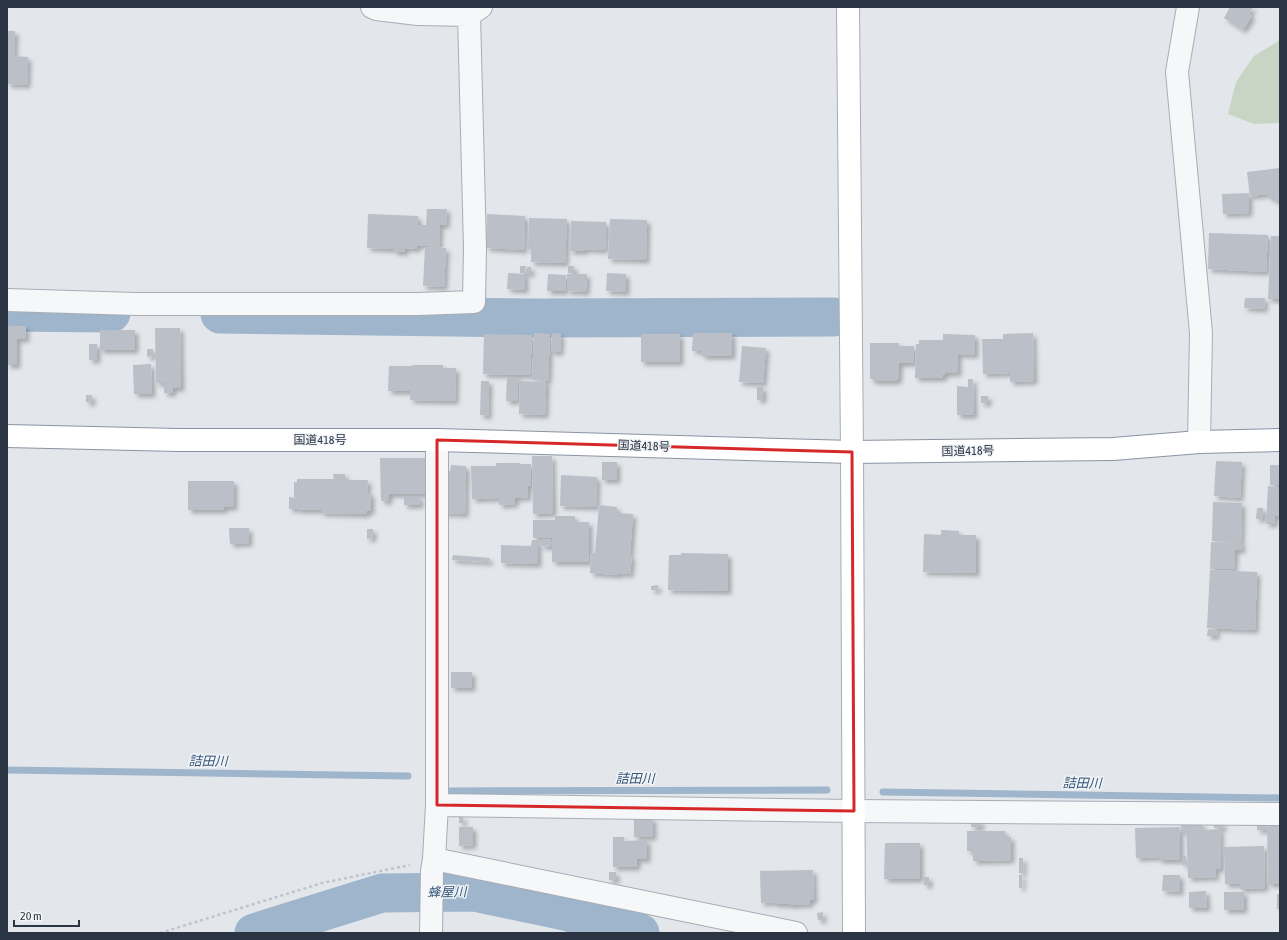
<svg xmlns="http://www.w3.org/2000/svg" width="1287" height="940" font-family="'Asap Condensed','Noto Sans JP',sans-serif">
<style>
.green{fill:#c8d5c4}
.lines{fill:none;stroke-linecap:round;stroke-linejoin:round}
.stream{stroke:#9eb5cb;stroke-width:7}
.river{stroke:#9eb5cb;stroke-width:39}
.building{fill:#babfc8;filter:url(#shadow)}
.street-casing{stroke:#a8adb5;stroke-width:24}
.secondary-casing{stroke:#a8adb5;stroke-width:24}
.highway-casing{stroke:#8a94a2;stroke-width:24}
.path{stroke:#c0c4ca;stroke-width:2.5;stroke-dasharray:3 3;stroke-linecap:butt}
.street{stroke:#f5f7f9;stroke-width:22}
.secondary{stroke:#fff;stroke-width:22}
.highway{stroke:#fff;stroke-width:22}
.marked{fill:none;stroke:#d62828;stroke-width:3;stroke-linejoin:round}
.labels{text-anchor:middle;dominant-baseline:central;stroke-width:3;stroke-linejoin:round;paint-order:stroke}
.street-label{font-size:12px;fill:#2a3443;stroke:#f2f5f8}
.water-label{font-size:13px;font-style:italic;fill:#345478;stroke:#f2f5f8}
</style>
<defs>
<filter id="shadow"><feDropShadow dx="3.5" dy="3.5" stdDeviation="2" flood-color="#0004"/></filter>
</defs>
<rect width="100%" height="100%" fill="#e3e6eb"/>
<path class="green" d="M1280 40V123L1254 124 1228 114 1236 82 1254 56Z"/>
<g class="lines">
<path class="stream" d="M7 770 408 776
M444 791 827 790
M883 792 1280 798"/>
<path class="river" d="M7 312 111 313
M220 314 536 318 833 317
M254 933 382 893 474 892 569 912 640 933"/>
</g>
<path class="building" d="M1230 7H1253L1249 14 1252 16 1243 30 1224 18Z
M7 31H15L14 56 28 57 27 85 7 84Z
M1279 168 1280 201H1274V198H1269L1268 194 1250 196 1247 172Z
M1249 193V213L1223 214 1222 194Z
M427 209H447L446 225H440L439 247 417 245V249L405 248V252H394V249L367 248 368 214 418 216V225H426Z
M487 214 525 216 524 250 486 248Z
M529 218 567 219 565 263 531 262V249H528Z
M610 219 647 220 646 260 608 259Z
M571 221 606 222 605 250 585 249 584 251H570Z
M1209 233 1268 235 1266 272 1208 269Z
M1271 236H1280V299H1268Z
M425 247 446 248 444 287 423 286Z
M520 266H526L525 273H520Z
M568 266H574V273H568Z
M527 267H531V274L526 273Z
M508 273 525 274V290L507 289Z
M607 273 626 274V292L606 291Z
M548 274 566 275 565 291H547Z
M567 274H587L586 292 567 291Z
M1245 298H1265L1264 309 1244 308Z
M7 326H26V339H17V365H7Z
M155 328H180L181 388H173V393H164V383H156Z
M100 330H135V350H100Z
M534 333 550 334 548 381 532 380Z
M552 333 561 334 560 352H551Z
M693 333H732V356H701L702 351H692Z
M1033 333 1034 381 1010 382V373L983 374 982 339H1003V334Z
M484 334 532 335 530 375 483 374Z
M641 334H680V362H641Z
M943 334 975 335V355L958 354V373H945V375H943V378H915L916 344H919V340H943Z
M870 343H899V346H914V363H899V379H897V381H873V379H870Z
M89 344H97V360H89Z
M742 346 766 348 763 383 739 382Z
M147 349H153V356L147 357Z
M151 364 152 394H134L133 365Z
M412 365H443V368H456L455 401 410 400V391H388L389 366H412Z
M507 377H518L517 401H506Z
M968 379H973L974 415H957V386L968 387Z
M481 381H489L488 416 480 415Z
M520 381 546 382 545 415 519 414Z
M757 387H763V400H757Z
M86 395H92V403L86 402Z
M981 396H988V403H981Z
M532 456H552L553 513 533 514Z
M380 458H426V494H389V501H381Z
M1216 461 1242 462 1240 498 1214 496Z
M602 462H617V480H602Z
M496 463H520V464H531V486H528V497L515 498V504L499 505V498L472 499 471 466H496Z
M451 465 466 466 465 514 442 513 448 471H450Z
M1270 465H1280V485H1270Z
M333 474H345V480H368L367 493H371V511H367V514L321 513V510H297V502L296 509H289V497L297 498 294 497V482H297V479H334Z
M561 475 597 477 596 507 560 506Z
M188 481H234V507H224V510H188Z
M1268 486 1278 487 1277 494H1280V516L1275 515 1274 524H1266Z
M404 497H420V505H404Z
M1213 502 1242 503 1241 542 1212 541Z
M599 505 617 507V513L633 514 630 555 620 554V555L632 556 630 574 619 573V575L590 573 591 553H595Z
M1257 508H1263V519H1256Z
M555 516H575V522H589V562H552V538H533V520H555Z
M229 528H249V543L230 544Z
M367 529H373V538L367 539Z
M941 530 959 531V535H976V573L923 572 924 534 941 535Z
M541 539 551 540V547L541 546Z
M532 540H538V564L501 563V545L531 546Z
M1211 542 1242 543V550H1235L1234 569H1210Z
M681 553 728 554V591L668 590 669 555H681Z
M453 555 490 558 489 562 452 560Z
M1210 570 1257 572 1255 630 1207 628Z
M658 585V590H651V586Z
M1208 629 1217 630 1216 636H1207Z
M451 672H472V688H451Z
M459 817H463L464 823H459Z
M653 818V837H634V819Z
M971 821H981V827H971Z
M1181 822H1186V831H1181Z
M1214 823H1223V828H1214Z
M1186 824H1203V830L1220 829 1221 869H1215L1216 877 1188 878Z
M1257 824H1266V830H1257Z
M1267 824H1280V884H1268Z
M459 827H473V845L459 846Z
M1180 827V860H1159V857L1136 858 1135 828Z
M967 831H1005V837H1011V860L973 861V851H967Z
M613 837H624V841L647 840V859H637V867H613Z
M885 843H920V879H884Z
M1264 846 1265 888 1240 889V884H1225L1224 847Z
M1182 856H1186V865H1182Z
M1019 858H1023V873H1019Z
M813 870 814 900H810V904L789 905V904H774V902L761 903 760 871Z
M609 872H616V880H609Z
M1019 875H1022V888H1019Z
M1163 875H1180V892L1162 891Z
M923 877H929V885H924Z
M1206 891 1207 908H1189V892Z
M1224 892H1244V910H1224Z
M1277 894H1280V909H1277Z
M823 912V920H818L817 913Z"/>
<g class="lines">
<defs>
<path id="street" d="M372 7 376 9 418 14 469 15 481 7
M1188 7 1177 72 1201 333 1199 442
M7 300 136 304H418L474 302 475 248 469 15
M437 805 854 811 1280 814
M434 859 796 933
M431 933 432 871 434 859 437 805V440"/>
<path id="secondary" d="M848 7 852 452 854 933"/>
<path id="highway" d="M7 436 178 440H437L852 452 1113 449 1199 442 1280 440"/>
</defs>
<use href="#street" class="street-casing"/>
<use href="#secondary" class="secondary-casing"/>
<use href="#highway" class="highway-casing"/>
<path class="path" d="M160 933 322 883 410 865"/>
<use href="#street" class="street"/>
<use href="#secondary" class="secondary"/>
<use href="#highway" class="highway"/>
</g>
<path class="marked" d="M437 440 852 452 854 811 437 805Z"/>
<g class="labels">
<g class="street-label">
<text x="320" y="440">国道418号</text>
<text transform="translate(644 446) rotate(2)">国道418号</text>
<text transform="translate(968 451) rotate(-1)">国道418号</text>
</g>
<g class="water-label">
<text transform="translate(208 761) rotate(1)">詰田川</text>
<text x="635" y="778">詰田川</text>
<text transform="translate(1082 783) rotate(1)">詰田川</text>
<text transform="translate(447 892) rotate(-1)">蜂屋川</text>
</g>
</g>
<rect width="1287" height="940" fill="none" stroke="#2a3443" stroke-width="16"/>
<path d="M14 920v6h65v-6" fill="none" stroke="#2a3443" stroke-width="2"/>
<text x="20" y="920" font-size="12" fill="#2a3443" stroke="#f2f5f8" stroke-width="3" paint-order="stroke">20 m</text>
</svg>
